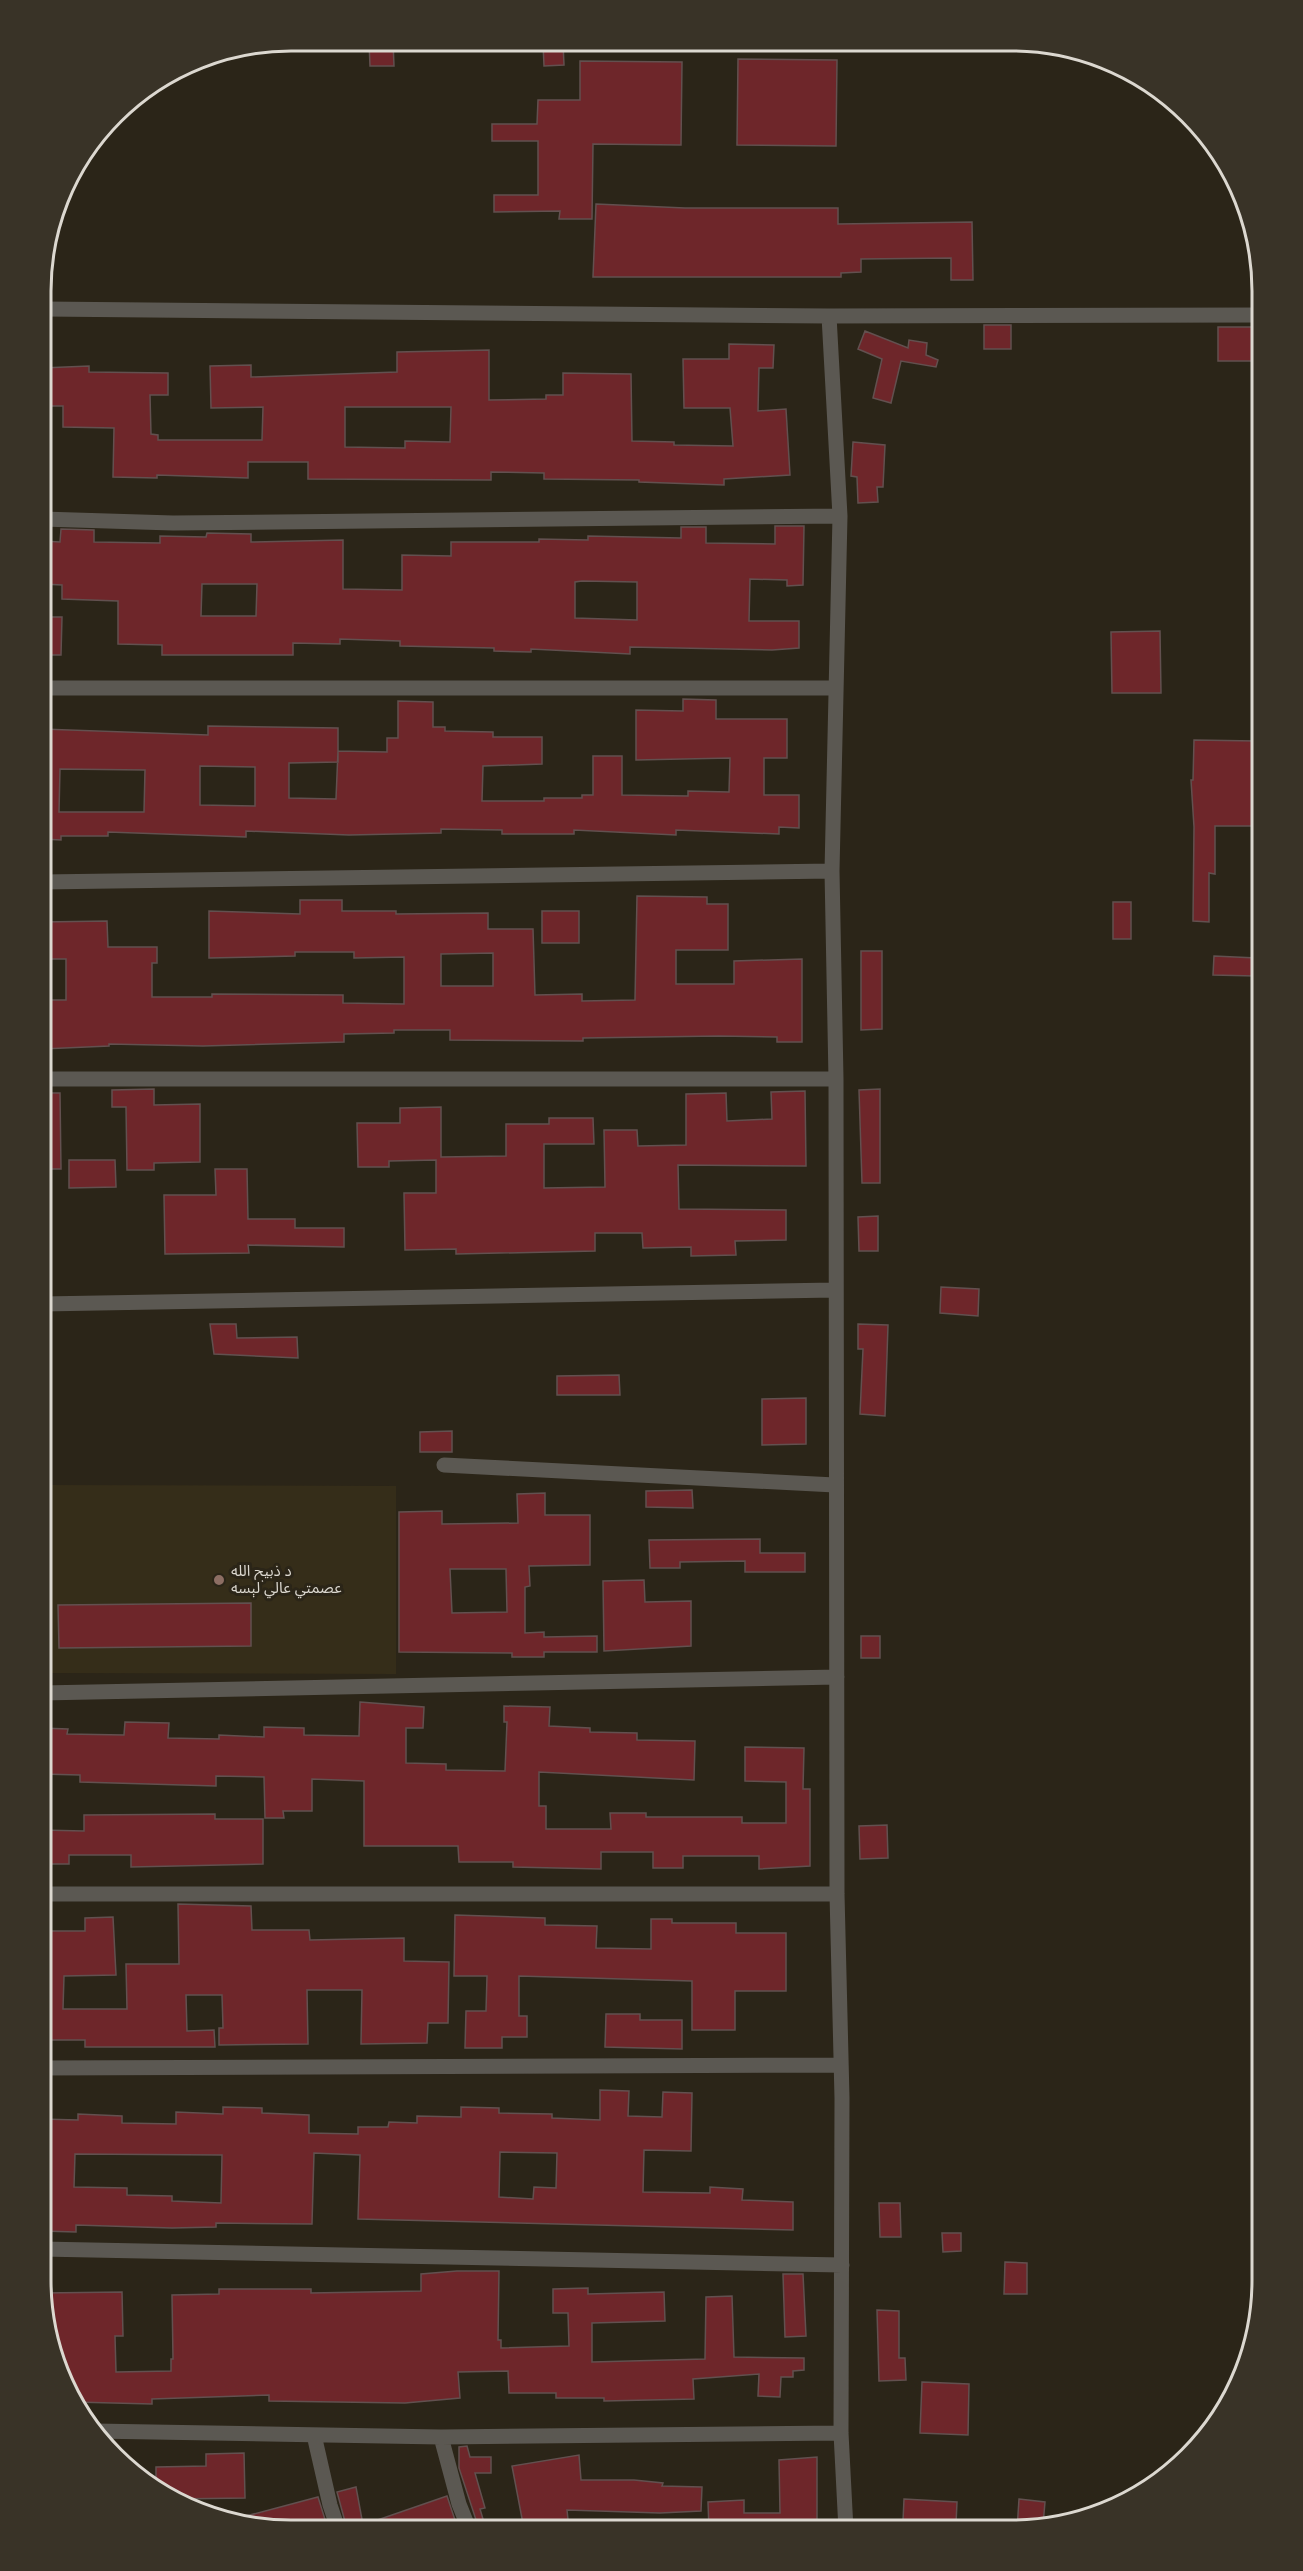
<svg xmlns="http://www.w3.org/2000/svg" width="1303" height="2571" font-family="'Varela Round','Noto Sans Arabic',sans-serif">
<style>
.built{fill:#352d19}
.building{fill:#6e262a;stroke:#62504f;stroke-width:1.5;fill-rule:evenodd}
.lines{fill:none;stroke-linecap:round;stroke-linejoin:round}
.minor{stroke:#5b5852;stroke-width:15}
.education-dot{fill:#8d6e63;stroke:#2b2518;stroke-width:2}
.labels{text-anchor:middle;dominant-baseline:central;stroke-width:6;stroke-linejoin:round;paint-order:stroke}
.poi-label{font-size:15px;fill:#dcd8d0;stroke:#2b2518;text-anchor:start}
.rim{fill:none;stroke:#dcd8d0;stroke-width:3}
</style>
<rect width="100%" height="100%" fill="#2b2518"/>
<path class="built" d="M41 1485 396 1486V1674L41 1673Z"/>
<path class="building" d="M369 41H393L394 66H370Z
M543 43H563L564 65 544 66Z
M738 59 837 60 836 146 737 145Z
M580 61 682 62 681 145 593 144 592 219H559L560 211 494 212V195H538V141H492V124H537L538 100H580Z
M596 204 685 208H838V224L972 222 973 280H951V258L861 259V272L841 273V277H593Z
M984 325H1011V349H984Z
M1218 327H1262V361H1218Z
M865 331 908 348 909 340 927 343 926 355 938 360 936 367 901 361 891 403 873 398 882 359 858 349Z
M729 344 774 345 773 368H759L758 411 786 409 790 475 724 479V485L639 482V480L544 479V473L491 472V480L308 479V462H248V478L157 475V478L113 477 114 428 63 427V406H42V368L89 366V372L168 373V395H150L151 434 158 435V440H262L263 407 211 408 210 366 251 365V377L397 372V352L489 350V400L546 399V395H563V373L631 374 632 441 674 442V445L733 446 730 408H684L683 359H729ZM345 407H451L450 442 405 441V448L345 447Z
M853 442 885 445 883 487H877L878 502 858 503 857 477 851 476Z
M775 526H804L803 585 787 586V580L750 579 749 621H799V648L772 650 630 647V654L531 649V652L494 651V648L400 646V641L340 639V644L293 643V655H162V645L118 644V601L62 599V585L42 584V541L60 542 61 529 94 530V542L160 543V536L206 537 207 533 251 534V542L343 540V589L402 590V555L451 556V542H539V539L588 540V536L681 538V527H706V543L775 544ZM582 581 637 582V620L575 618V582ZM202 584H257L256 616H201Z
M42 617H62L61 655H42Z
M1160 631 1161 693H1112L1111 632Z
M683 699 716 700V719H787V758H764V795H799V828L779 827V834L676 830V835L574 830V834H502V830L441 829V833L349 835 246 831V837L108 832V836H61V840L42 839V729L208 735V726L338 728V762L289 763V798L336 799 338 751 387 752V738H398V701L433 702V727H445V731L493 732V737H542V764L483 766 482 801H544V798H582V795H593V756H622V795L688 796V791L729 792 730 758 636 760V710L683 711ZM200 766 255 767V806L200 805ZM60 769 145 770 144 812H59Z
M1194 740 1256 741 1258 826H1215V874L1209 873V922L1193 921 1194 827 1191 780H1193Z
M637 896 707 897V904H728V950H676V984H734V961L802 959V1042H777V1037L719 1036 583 1038V1041L450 1040V1030H394V1033L344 1034V1042L203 1046 109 1044V1046L42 1049V1000H66V959H42V922L107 921 108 947H157V963H152V997H212V994L343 995V1003L404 1004V957L354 958V952H295V956L209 958V911L300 914V900H342V911H396V914L488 913V929H533L535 995 582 994V1001L635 1000ZM493 953V986H441V954Z
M1113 902H1131V939H1113Z
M542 911H579V943H542Z
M861 951H882V1029L861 1030Z
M1214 956 1256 958 1255 976 1213 975Z
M154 1089V1105L200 1104V1162L154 1163V1170H127L126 1107H112V1090Z
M880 1089V1183H862L859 1090Z
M805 1091 806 1166 678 1165 679 1209 786 1210V1240L735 1241 736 1255 691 1256V1247L643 1248 642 1233H595V1251L456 1254V1249L405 1250 404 1193H436V1160L389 1161V1167H358L357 1123H400V1108L441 1107V1157L506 1156V1124H549V1118H593L594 1144H544V1188L605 1187 604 1130H637L638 1146 686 1145V1094L726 1093 727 1121 772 1119 771 1092Z
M42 1093H60L61 1169H42Z
M69 1160H115L116 1187 69 1188Z
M215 1169H247L248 1219H295V1228H344V1247L248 1245 249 1253 165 1254 164 1195H216Z
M878 1216V1251H859L858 1217Z
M941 1287 979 1289 978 1316 940 1313Z
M210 1324H236L237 1338 297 1337 298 1358 214 1354Z
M858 1324 888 1325 885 1416 860 1414 863 1349H858Z
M619 1375 620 1395H557V1376Z
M806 1398V1444L762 1445V1399Z
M452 1431V1452H420V1432Z
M692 1490 693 1508 646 1507V1491Z
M545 1493V1515H590V1565L529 1566 530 1586 525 1587V1633L544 1632V1637L597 1636V1652H544V1657H512V1653L399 1652V1512L442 1511V1524L518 1523 517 1494ZM450 1569H506L507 1612 452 1613Z
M760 1539V1553H805V1572H745V1561L680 1562V1568H650L649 1540Z
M644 1580 645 1602 691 1601V1646L604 1651 603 1581Z
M251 1603V1646L59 1648 58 1605Z
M861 1636H880V1658H861Z
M360 1702 424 1707 423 1728H406V1763L446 1764V1770L505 1771 507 1722H504V1706L550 1707 549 1726 590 1728V1732L637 1733V1740L695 1741 694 1780 539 1772V1806H546V1829H611L610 1813H646V1817H742V1823H786V1782L745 1781V1747L804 1748 803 1789H810V1866L759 1869V1856H683V1868H653V1852H601V1869L513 1867V1862H459L458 1846H364V1781L312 1779V1811H283L284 1818H265L264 1777 216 1776V1786L80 1782V1775L41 1774V1728L68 1729 67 1734 124 1735 125 1722 169 1723 168 1738 219 1739V1735L264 1737V1727L304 1728V1735L359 1736Z
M215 1814V1819H263V1864L131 1867V1855H69V1864H41V1830L84 1831V1815Z
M887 1825 888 1858 860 1859 859 1826Z
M178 1904 251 1906 252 1930H309L310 1940 404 1938V1961L449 1962 448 2023H428L427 2043 361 2044 362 1990H307L308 2044 219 2045V2028H223L222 1995H186L187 2031 214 2030 215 2047H85V2040H41V1931H85V1918L113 1917 116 1975 64 1976 63 2009H127L126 1964H179Z
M455 1915 545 1918V1925L597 1926 596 1948 651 1949V1919H672V1923H736V1933H786V1991H735V2030H692V1981L519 1976V2016H527V2037H502V2048H465L466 2011H486L487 1976H454Z
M606 2014H640V2020H682V2049L605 2047Z
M600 2090 629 2091 628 2116 662 2117 663 2092 692 2093 691 2151 644 2150 643 2192 710 2193V2187L743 2189 742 2200 793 2202V2230L358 2219 360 2155 314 2153 312 2224 216 2223V2227L172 2228 76 2225V2232L41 2231V2119L78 2120V2114L122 2116V2123L176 2124V2112L223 2114V2107L262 2108V2113L309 2115V2133L358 2134V2127H388L389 2122 417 2123V2116L461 2117V2107L499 2108V2113L552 2114V2118L600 2120ZM500 2152 557 2153 556 2188 534 2187 533 2199 499 2197ZM75 2154 222 2155 221 2203 172 2201V2196L127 2195V2188L74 2187Z
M879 2203H900L901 2237H880Z
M942 2233H961V2251L943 2252Z
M1005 2262 1027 2263V2294H1004Z
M457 2271H499L498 2340H501V2348L569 2346 568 2313H553V2289L588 2288V2294L664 2292 665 2321 592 2323V2362L705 2359 706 2297 732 2296 734 2357 804 2358V2370L793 2371V2377H781L780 2397 758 2396 759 2374 693 2379 694 2399 604 2401V2398H556V2393H509L508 2371 458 2372 460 2398 405 2403 269 2401V2395L152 2399V2404L74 2402 54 2360 43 2293 122 2292 123 2336H115L116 2372 171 2371V2359H173L172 2295 219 2294V2289H311V2293L421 2291V2274Z
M783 2274H803L806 2336 785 2337Z
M877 2310 899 2311V2358H905L906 2380 879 2381Z
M922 2382 969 2384 968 2435 920 2433Z
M467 2446 470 2457H491V2473H475L485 2508 480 2509 486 2529H479L459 2468V2447Z
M244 2453 245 2498 172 2499 156 2489V2467L206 2466V2454Z
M579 2455 581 2480H634L663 2483 662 2486 702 2487 701 2511 660 2513 567 2510 569 2529H524L512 2466Z
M817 2457V2530H709L708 2502 744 2500V2513H780L779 2460Z
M356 2487 363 2525 447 2496 458 2529H347L337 2492Z
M318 2497 328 2529 258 2528 231 2520Z
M904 2499 957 2502 956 2524 903 2521Z
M1019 2499 1045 2502 1043 2525 1017 2530Z"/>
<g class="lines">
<path class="minor" d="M43 309 829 316 1262 315
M829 316 840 516 832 871 836 1079 837 1894 842 2098 841 2433 846 2530
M42 519 173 523 840 516
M42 688H834
M42 882 832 871
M42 1079H836
M42 1304 834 1290
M444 1465 835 1485
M41 1693 837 1677
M41 1894H837
M41 2068 841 2065
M41 2249 842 2265
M94 2431 441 2437 841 2433
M314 2435 330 2505 338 2529
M441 2437 459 2504 469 2529"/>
</g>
<circle class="education-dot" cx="219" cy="1580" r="6"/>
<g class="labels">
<g class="poi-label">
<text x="231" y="1571">د ذبیح الله<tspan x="231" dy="17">عصمتي عالي لېسه</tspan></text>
</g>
</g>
<path d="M0 0H1303V2571H0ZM291 51H1012A240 240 0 0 1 1252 291V2280A240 240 0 0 1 1012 2520H291A240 240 0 0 1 51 2280V291A240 240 0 0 1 291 51Z" fill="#393327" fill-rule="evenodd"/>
<path class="rim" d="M291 51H1012A240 240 0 0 1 1252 291V2280A240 240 0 0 1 1012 2520H291A240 240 0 0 1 51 2280V291A240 240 0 0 1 291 51Z"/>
</svg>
